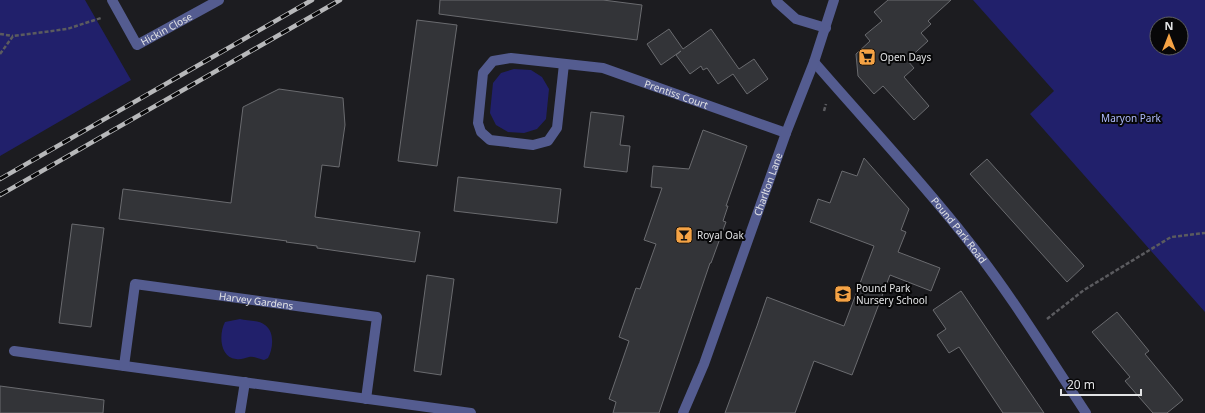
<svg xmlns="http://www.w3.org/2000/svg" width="1205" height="413" font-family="'Noto Sans',sans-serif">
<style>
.green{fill:#21206b;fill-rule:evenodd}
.building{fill:#333438;stroke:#6a6b6f}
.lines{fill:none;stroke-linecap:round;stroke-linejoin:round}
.path{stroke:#5b5b5f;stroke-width:2.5;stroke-dasharray:4 2;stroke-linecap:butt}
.minor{stroke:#545c90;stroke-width:10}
.rail-casing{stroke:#b7b8ba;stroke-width:4.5}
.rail{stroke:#070708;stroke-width:3;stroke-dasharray:9;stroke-linecap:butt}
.labels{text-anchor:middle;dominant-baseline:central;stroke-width:4;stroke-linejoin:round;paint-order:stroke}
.street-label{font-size:10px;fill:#e2e3e5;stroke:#070708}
.poi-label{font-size:10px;fill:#e2e3e5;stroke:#070708;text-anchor:start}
.park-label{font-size:10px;fill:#afbbfd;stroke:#070708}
</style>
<rect width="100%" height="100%" fill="#1c1c20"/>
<path class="green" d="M0 0H85L131 80 0 156Z
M973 0H1205V312L1030 114 1054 91ZM1157 24H1181V48H1157Z
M514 69 531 70 542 77 549 89 546 119 537 129 524 133 508 132 496 125 490 113 493 83 501 73Z
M240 319C247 321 259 320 265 325 275 332 273 349 268 358L264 360C259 359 254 356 249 357 244 358 241 360 236 359 219 357 219 333 225 322Z"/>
<path class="building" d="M440 0H603L642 5 637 40 439 14Z
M888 0H951L928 21 931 24 921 33 928 41 907 60 914 68 904 77 929 106 914 120 883 86 874 94 858 76 856 54 870 41 865 35 882 21 874 12Z
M417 20 457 25 437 166 398 161Z
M669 29 683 49 711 29 739 69 754 59 768 79 747 94 733 74 718 84 707 68 703 70 701 66 690 74 676 55 681 51 661 65 647 44Z
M279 89 343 98 345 125 339 167 322 165 315 217 420 232 415 262 317 248V246L286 242 287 241 119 219 123 189 231 203 243 107Z
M591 112 624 116 620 145 630 146 627 172 584 167Z
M703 130 747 146 726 206H728L723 221 726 222 711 263H710L659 413H613L616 402 609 399 629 341 619 337 636 288 640 289 656 244 644 240 662 188 651 187 653 166 689 169Z
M864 158 909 209 901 230 906 232 898 252 940 268 931 291 890 275 852 375 814 361 795 413H725L757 326 767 297 844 326 874 246 810 222 818 199 830 203 842 171 857 176Z
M987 159 1084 266 1067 282 970 174Z
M458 177 561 189 557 223 454 211Z
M72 224 104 228 91 327 59 323Z
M427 275 454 279 441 375 414 371Z
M961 291 999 347 1044 413H1003L959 347 949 353 937 335 946 329 933 310Z
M1117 312 1149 351 1145 354 1183 400 1167 413H1153L1125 381 1130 377 1092 332Z
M0 386 104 400 103 413H0Z"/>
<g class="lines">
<path class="path" d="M0 34 13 36
M0 54 13 36 67 29 101 18
M824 111 826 104
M1047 319 1084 290 1171 237 1205 233"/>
<g class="minor">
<path id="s1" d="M112 0 137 45 219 0"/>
<path d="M776 0 777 2 796 19 826 28"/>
<path id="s2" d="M814 62C865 121 918 177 966 238 1010 293 1047 354 1086 413"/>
<path id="s3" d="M564 64 557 128 548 141 533 145 490 140 481 132 478 123 483 73 493 61 511 58 603 68 786 133"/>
<path d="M14 351 471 413"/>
<path id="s4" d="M124 366 135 284 377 317 366 399"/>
<path d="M240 413 245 382"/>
<path id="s5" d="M683 413 704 364 786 133 814 62 834 0"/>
</g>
<defs>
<path id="rail" d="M0 179 312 0
M0 195 340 0"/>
</defs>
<use href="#rail" class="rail-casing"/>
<use href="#rail" class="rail"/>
</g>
<defs>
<symbol id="supermarket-square" viewBox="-11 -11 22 22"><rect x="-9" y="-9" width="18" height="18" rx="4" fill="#f5a345" stroke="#070708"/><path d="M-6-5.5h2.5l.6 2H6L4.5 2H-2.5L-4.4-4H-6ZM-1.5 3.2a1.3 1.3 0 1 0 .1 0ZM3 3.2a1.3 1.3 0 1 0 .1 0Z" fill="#111"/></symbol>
<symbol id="bar-square" viewBox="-11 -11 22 22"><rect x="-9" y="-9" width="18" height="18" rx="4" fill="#f5a345" stroke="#070708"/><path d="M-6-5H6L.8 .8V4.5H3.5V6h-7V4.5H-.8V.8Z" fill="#111"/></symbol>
<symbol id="school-square" viewBox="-11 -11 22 22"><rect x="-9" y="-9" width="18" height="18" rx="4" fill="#f5a345" stroke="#070708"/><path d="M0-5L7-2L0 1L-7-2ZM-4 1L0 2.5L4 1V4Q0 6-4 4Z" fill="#111"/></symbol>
</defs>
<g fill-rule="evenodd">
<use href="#supermarket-square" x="857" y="47" width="20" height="20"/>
<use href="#bar-square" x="674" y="225" width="20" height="20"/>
<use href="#school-square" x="833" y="284" width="20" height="20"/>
</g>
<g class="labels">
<g class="street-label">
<text stroke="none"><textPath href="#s1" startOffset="85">Hickin Close</textPath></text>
<text stroke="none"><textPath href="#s3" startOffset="415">Prentiss Court</textPath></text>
<text stroke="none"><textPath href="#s5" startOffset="244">Charlton Lane</textPath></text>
<text stroke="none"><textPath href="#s2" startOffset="222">Pound Park Road</textPath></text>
<text stroke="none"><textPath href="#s4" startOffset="205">Harvey Gardens</textPath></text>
</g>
<g class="poi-label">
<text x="880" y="57">Open Days</text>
<text x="697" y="235">Royal Oak</text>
<text x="856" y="288">Pound Park<tspan x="856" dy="12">Nursery School</tspan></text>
</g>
<g class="park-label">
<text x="1131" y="118">Maryon Park</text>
</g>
</g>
<g transform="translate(1169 36)"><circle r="19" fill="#070708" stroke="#5f5f60"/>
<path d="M0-3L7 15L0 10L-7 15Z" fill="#f5a345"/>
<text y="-6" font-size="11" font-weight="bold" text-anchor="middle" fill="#e2e3e5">N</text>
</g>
<path d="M1061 389v6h80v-6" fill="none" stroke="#e2e3e5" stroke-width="2"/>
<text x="1067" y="389" font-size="12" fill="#e2e3e5" stroke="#070708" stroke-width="3" paint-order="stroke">20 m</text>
</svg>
